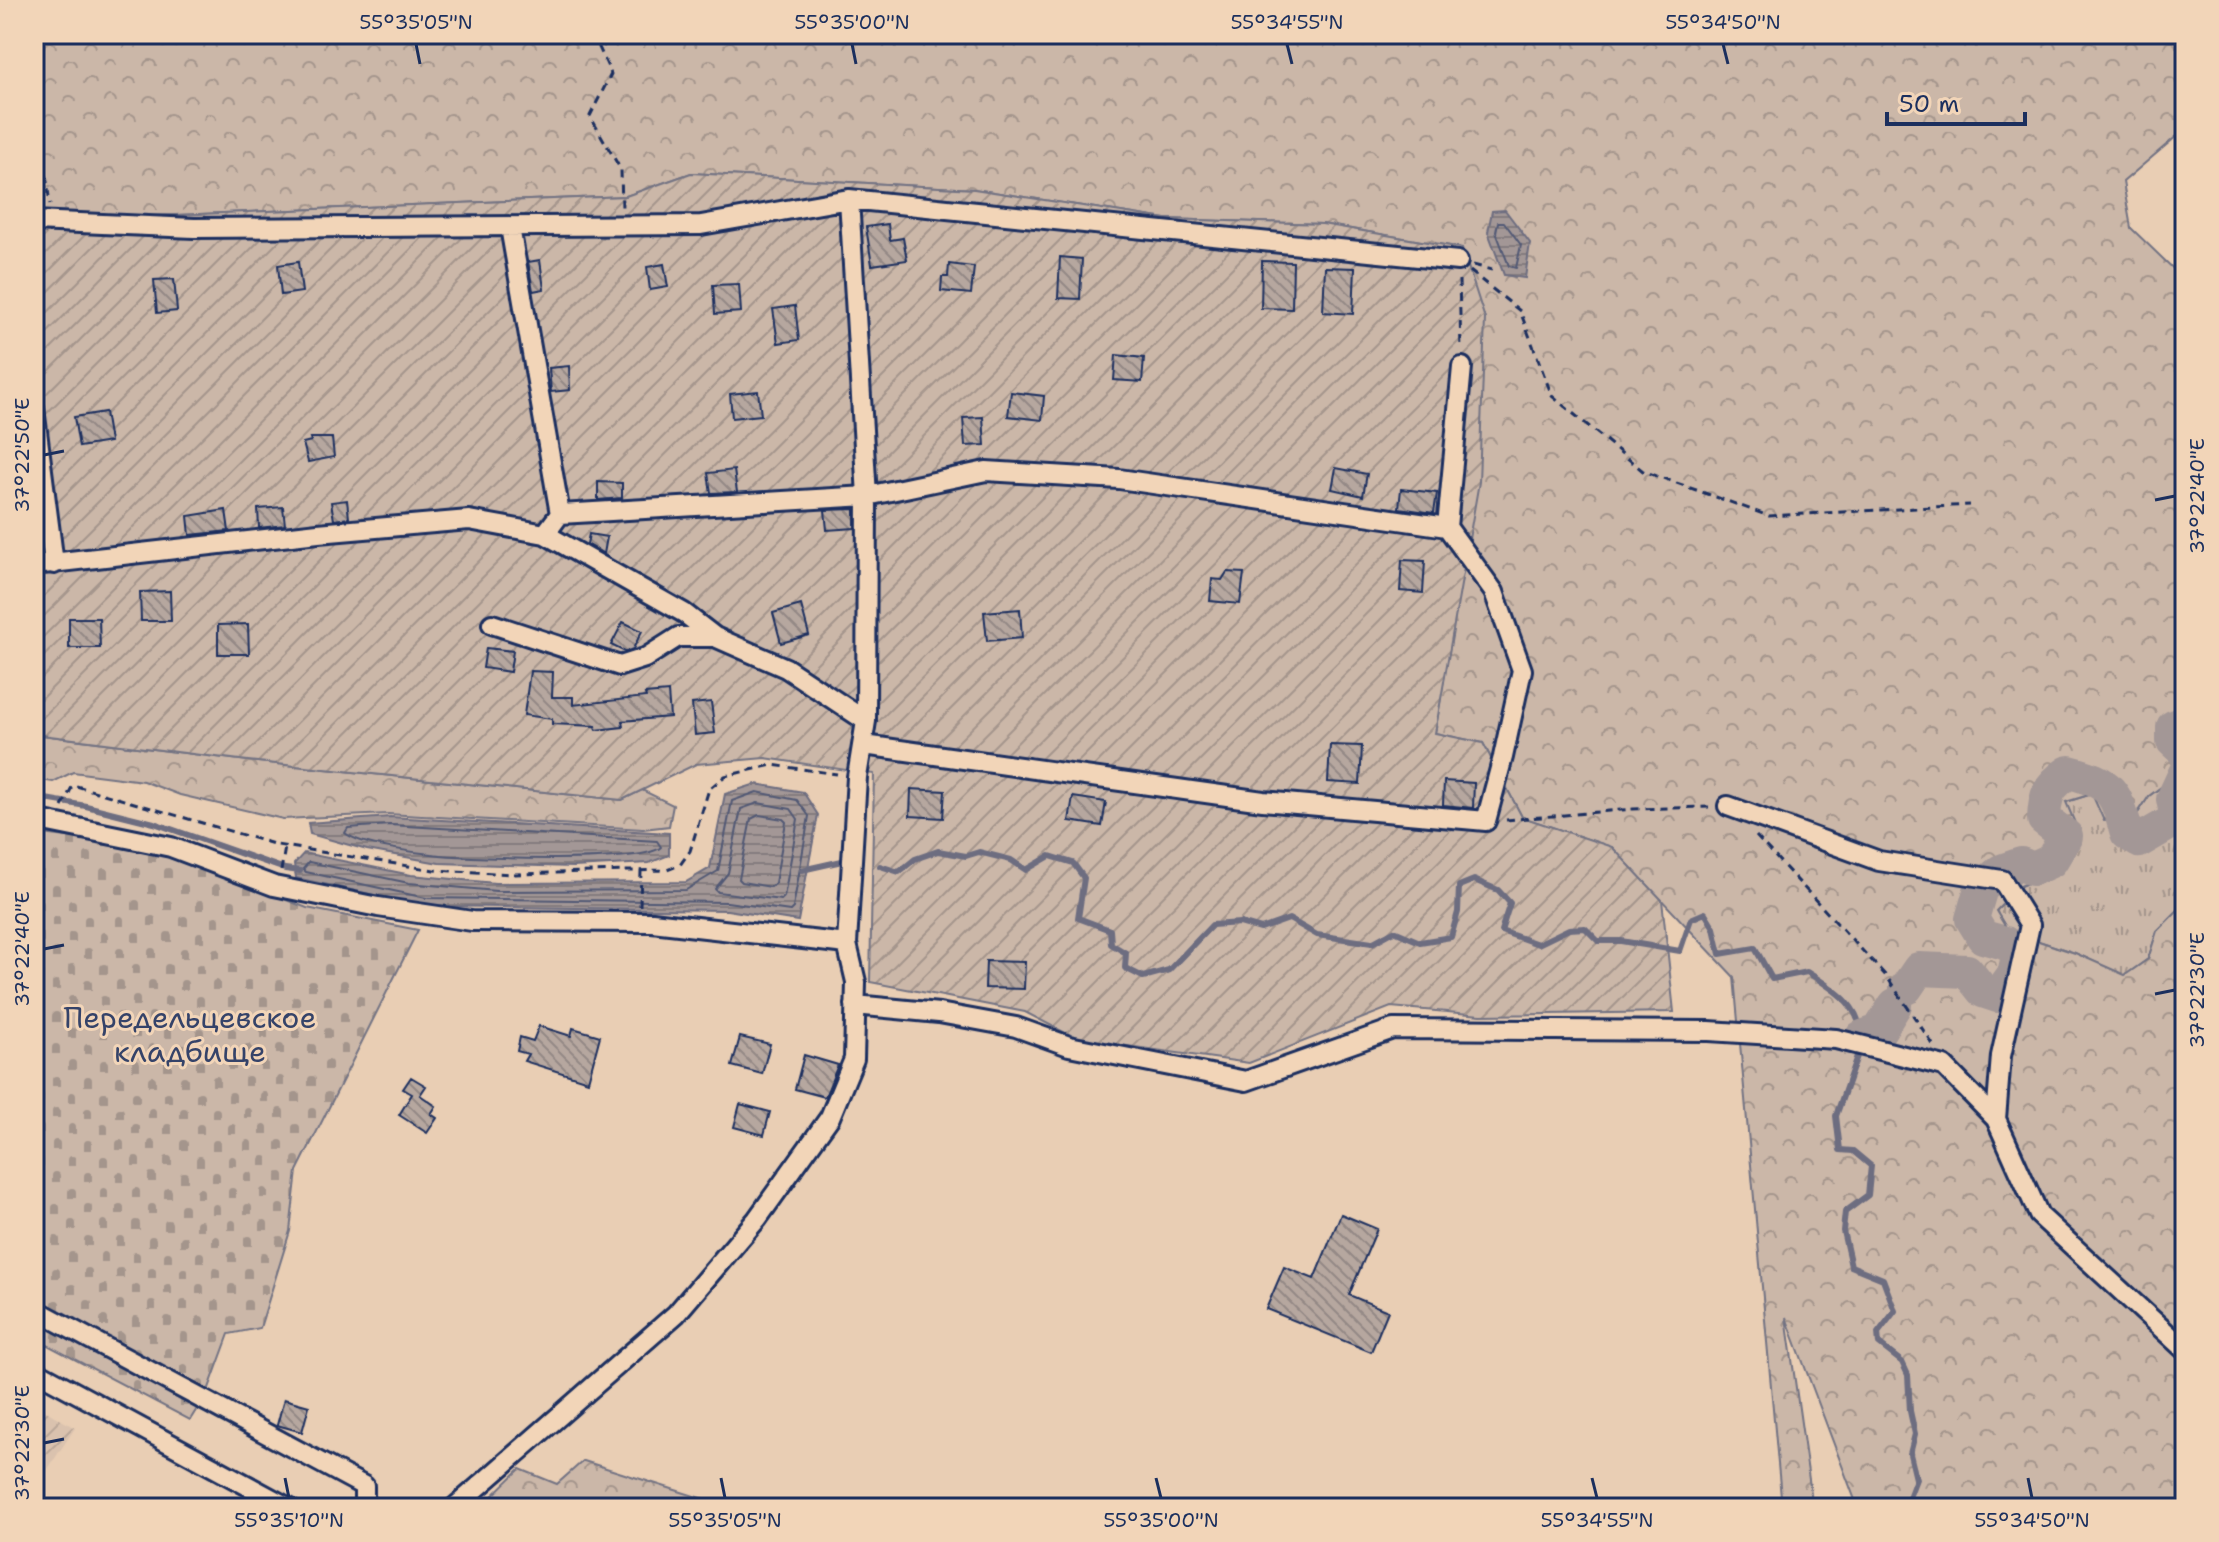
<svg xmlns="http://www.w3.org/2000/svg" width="2219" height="1542" font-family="'Shantell Sans',sans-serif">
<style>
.industrial{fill:url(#industrial-furrows)}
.grass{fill:url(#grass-tufts);stroke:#737383;stroke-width:2}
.forest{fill:url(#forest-crowns);stroke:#737383;stroke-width:2}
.cemetery{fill:url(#cemetery-stones);stroke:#737383;stroke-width:2}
.garden{fill:url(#garden-furrows);stroke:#737383;stroke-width:2}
.water{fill:url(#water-rules);stroke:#6d6d80;stroke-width:2}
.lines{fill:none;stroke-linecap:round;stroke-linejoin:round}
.shore{stroke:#515974;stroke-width:2}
.stream{stroke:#6d6d80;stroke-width:6}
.river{stroke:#a39796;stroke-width:34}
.building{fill:url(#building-back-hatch);stroke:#1b2f5e;stroke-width:2}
.minor-casing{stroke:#1b2f5e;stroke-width:24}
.path{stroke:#1b2f5e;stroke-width:3;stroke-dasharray:8 6;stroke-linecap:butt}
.minor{stroke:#f2d5b8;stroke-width:18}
.ticks{fill:none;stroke:#1b2f5e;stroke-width:3}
.labels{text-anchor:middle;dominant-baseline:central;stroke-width:6;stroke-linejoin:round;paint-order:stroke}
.park-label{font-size:30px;fill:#354369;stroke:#f2d5b8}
.neatline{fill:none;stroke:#1b2f5e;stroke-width:3}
.ticks-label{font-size:20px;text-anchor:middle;fill:#1b2f5e}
</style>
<defs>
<pattern id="industrial-furrows" width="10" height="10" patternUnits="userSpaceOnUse" patternTransform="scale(2)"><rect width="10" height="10" fill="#dac2ae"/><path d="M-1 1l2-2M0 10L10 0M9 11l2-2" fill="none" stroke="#baa798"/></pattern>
<pattern id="grass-tufts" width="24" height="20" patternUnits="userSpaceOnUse" patternTransform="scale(2)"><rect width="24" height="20" fill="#cbb7a8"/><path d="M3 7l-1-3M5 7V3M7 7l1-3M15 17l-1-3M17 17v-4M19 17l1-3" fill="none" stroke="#a4958c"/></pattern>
<pattern id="forest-crowns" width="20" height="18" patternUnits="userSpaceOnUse" patternTransform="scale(2)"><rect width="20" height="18" fill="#cbb7a8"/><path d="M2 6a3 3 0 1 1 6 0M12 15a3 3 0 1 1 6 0" fill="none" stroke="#a4958c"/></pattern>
<pattern id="cemetery-stones" width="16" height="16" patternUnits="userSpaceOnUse" patternTransform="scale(2)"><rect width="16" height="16" fill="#cbb7a8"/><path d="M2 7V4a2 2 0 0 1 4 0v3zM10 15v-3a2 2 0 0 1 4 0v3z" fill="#a4958c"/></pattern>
<pattern id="garden-furrows" width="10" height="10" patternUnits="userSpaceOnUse" patternTransform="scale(2)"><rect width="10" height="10" fill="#cbb7a8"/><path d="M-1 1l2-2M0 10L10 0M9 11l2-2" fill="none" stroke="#a4958c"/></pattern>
<pattern id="water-rules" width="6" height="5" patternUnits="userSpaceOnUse" patternTransform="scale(2)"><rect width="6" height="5" fill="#a39796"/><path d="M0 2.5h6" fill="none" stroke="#847c7e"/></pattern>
<pattern id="building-back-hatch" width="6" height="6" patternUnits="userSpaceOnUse" patternTransform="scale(2)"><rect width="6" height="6" fill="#b6a79f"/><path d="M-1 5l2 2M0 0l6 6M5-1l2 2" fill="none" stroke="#938885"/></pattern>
</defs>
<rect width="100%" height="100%" fill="#e9ceb4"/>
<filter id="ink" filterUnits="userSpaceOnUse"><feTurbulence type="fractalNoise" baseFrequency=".0125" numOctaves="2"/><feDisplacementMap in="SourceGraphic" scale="16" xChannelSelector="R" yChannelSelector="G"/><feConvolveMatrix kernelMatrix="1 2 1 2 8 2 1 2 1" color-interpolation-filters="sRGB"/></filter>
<g filter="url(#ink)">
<path class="industrial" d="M34 1404 75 1428 34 1490Z"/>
<path class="grass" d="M2174 778 2183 779 2185 785V903L2157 931 2148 959 2125 976 2075 953 2008 931 1996 911 2020 886 2056 871 2066 802 2092 794 2134 819 2149 796Z"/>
<path class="forest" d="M34 34H2185V129L2123 182 2131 228 2185 280V785L2182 779 2173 778 2149 796 2134 819 2104 821 2092 794 2066 802 2077 828 2056 871 2020 886 1996 911 2008 931 2075 953 2125 975 2148 959 2157 931 2185 903V1508H1858L1786 1317 1813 1508H1782L1734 977 1612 847 1522 817 1483 743 1435 733 1453 626 1462 248 1322 224 1166 219 974 189 691 173 626 196 34 221Z
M34 734 248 761 622 800 642 790 673 805 669 826 643 829 388 814 283 819 180 795 143 781 73 772 53 782 34 779Z
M583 1461H584L732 1508H480L520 1469 557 1484Z"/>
<path class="cemetery" d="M34 833 126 844 205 869 307 908 418 930 297 1171 290 1231 260 1328 229 1334 208 1391 190 1420 34 1338Z"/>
<path class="garden" d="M691 173 974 189 1166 219 1322 224 1462 248 1485 319 1479 482 1435 733 1483 743 1522 817 1612 847 1662 900 1674 1012 1481 1015 1391 1007 1249 1063 1077 1039 1025 1012 870 982 874 774 765 758 696 764 622 800 248 761 34 734V221L626 196Z"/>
<path class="water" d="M1505 210 1530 243 1525 278 1504 275 1488 232 1492 211Z
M756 784 803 792 818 815 798 921 727 910 425 906 296 878 294 864 304 853 411 875 495 883 686 882 710 868 725 794Z
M390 817 669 833V855L649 863 573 867 439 863 367 850 310 834 308 823Z"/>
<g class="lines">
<path class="shore" d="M1498 222H1504L1521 245 1516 268 1509 266 1496 232Z
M757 792 797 800 809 816 793 908 790 911 727 902 426 898 306 872 303 869 309 862 409 883 496 891 686 890 718 871 732 801Z
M758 803 791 809 798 819 784 897 781 900 718 892 715 889 728 873 741 809Z
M759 815 783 819 786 822 775 883 771 887 742 882 739 879 751 819Z
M390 825 657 841 661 847C642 865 474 858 440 855 418 853 361 846 345 833L348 828Z"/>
<path class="stream" d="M34 797 86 806 154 823 285 869 300 871
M880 866 899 872 915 859 938 851 966 856 979 852 1011 860 1026 870 1050 856 1073 863 1084 878 1078 918 1110 930 1111 944 1126 953 1125 968 1143 977 1169 970 1212 925 1240 923 1261 929 1289 919 1317 935 1372 943 1394 931 1420 942 1451 937 1458 912 1459 886 1474 880 1498 890 1510 903 1501 931 1538 944 1569 929 1585 928 1598 941H1621L1680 951 1691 919 1705 913 1714 928 1720 954 1755 948 1772 979 1807 972C1833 989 1863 1005 1861 1041
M802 870 842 861
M1857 1056 1836 1116 1840 1150 1853 1151 1871 1166 1868 1195 1845 1212 1843 1231 1851 1266 1883 1279 1895 1311 1878 1333 1879 1344 1902 1362 1908 1375 1910 1411 1915 1434 1910 1454 1916 1479 1905 1508"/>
<path class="river" d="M2185 722 2173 727V741L2185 752
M1906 988 1919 969 1967 971 1983 991 1998 996 2014 974 2019 952 2005 943 1983 937 1972 919 1981 888 2001 871 2021 864 2033 869 2051 861 2066 836 2044 819C2045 795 2048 786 2069 772 2113 783 2115 792 2127 833L2139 841 2177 819 2173 799 2185 773
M1862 1037 1879 1031 1895 1005"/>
</g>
<path class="building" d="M888 224 890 240 903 238 907 260 872 265 866 227Z
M1060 257 1082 259 1080 299 1058 298Z
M540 260 544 289 533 291 528 262Z
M1262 261 1293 262 1292 309 1261 308Z
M298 262 302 292 281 295 278 265Z
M664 264 668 287 650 290 647 267Z
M949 264 974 267 971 294 941 291 942 277H948Z
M1325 267 1355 268 1353 314 1323 312Z
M174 279 177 311 157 313 154 280Z
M739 284 741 312 715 314 713 285Z
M795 306 799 340 778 343 773 309Z
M1116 355 1144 358 1142 382 1114 380Z
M569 366 570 390 551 392 549 368Z
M758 391 761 415 732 418 730 394Z
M1011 392 1044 396 1042 420 1008 416Z
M105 412 110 442 79 447 74 417Z
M983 417 985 445 965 446 963 418Z
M310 438H332L334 457 308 462 303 443 311 441Z
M1336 468 1367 474 1363 496 1332 489Z
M734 470 737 492 711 493 708 473Z
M598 482 622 483V498L598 500Z
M1401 489 1437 493 1434 513 1399 508Z
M347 500 349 518 334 520 331 502Z
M283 507 285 525 259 528 258 509Z
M855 509V528L827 530 825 510Z
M226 510 229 531 190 535 188 516Z
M589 534 607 537 604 554 587 544Z
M1402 560 1425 561 1423 593 1400 591Z
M1227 572 1244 573 1240 604 1210 601 1212 579 1222 580Z
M170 591 171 621H141L140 592Z
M801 605 809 635 781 643 773 613Z
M1020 609 1022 638 987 641 984 612Z
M69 618H99L100 648H69Z
M623 622 642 631 633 649 625 652 611 645Z
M248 624 249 654H218V625Z
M486 648 513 651 510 672 483 668Z
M530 671 553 672 552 697H573V705L646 697 645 694 668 692 670 717 622 721 623 727 596 730 595 726 552 724V719L524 715Z
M711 702 715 733 695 735 692 704Z
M1330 745 1362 746 1360 784 1328 782Z
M1444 781 1474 783 1473 808 1443 805Z
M911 789 945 791 943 818 910 816Z
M1073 797 1106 802 1102 826 1069 821Z
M986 961 1025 962 1024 989 985 988Z
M539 1026 571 1036 573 1028 600 1036 588 1081 524 1061 528 1054 517 1051 520 1037 533 1041Z
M740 1037 770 1044 762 1074 732 1066Z
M804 1055 838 1065 825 1097 795 1089Z
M411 1077 426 1086 420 1095 436 1106 431 1114 437 1118 427 1133 399 1115 412 1094 403 1089Z
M740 1104 770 1112 764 1135 734 1127Z
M1341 1214 1377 1229 1349 1295 1388 1311 1371 1352 1266 1309 1284 1267 1314 1279Z
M284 1399 309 1406 302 1432 277 1425Z"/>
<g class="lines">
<defs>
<path id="minor" d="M34 221 194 228 701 225 849 199 1458 261
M510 227 560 514
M34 408 54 564
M545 534 560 514 867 496 986 471 1119 479 1447 527
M34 565 318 533 469 520 545 534 684 613 715 637 786 668 866 721
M492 624 620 666 645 658 678 637H715
M864 745 1263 801 1486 821 1503 757 1522 670 1494 592 1447 527 1462 367
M1728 806 1879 861 2002 880 2030 925 2001 1056 1996 1119
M34 819 171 847 274 886 378 907 472 921 652 922 847 944
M855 1005 939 1013 1016 1027 1069 1046 1246 1081 1393 1029 1709 1031 1836 1039 1944 1066 1996 1119 2039 1215 2185 1350
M34 1309 364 1486V1508
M34 1370 289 1508
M454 1508 676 1314 757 1219 830 1117 854 1059 856 982 847 944 857 777 866 721 867 496 849 199"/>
</defs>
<use href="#minor" class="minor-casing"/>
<path class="path" d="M604 34 598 45 611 74 590 116 621 170 622 209
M34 78 50 205
M1473 265 1492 270
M1470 271 1520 311 1552 396 1643 471 1769 516 1970 505
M1459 280 1461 349
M62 807 73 785 277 845 434 870 515 874 667 870 680 865 690 851 709 789 725 776 772 765 837 774
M1506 820 1633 809 1709 807
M1756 836 1887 977 1934 1046
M281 871 285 847
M640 906 641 871"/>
<use href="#minor" class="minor"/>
</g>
</g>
<path class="ticks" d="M416 44 420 64M852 44 856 64M1287 44 1292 64M1723 44 1728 64M44 455 64 451M2155 500 2175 496M44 949 64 945M2155 994 2175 990M44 1443 64 1439M285 1478 289 1498M721 1478 725 1498M1156 1478 1161 1498M1592 1478 1597 1498M2028 1478 2032 1498"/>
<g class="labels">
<g class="park-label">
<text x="190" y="1017">Передельцевское<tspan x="190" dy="34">кладбище</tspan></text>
</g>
</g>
<rect width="2219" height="1542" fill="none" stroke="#f2d5b8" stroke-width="88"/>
<path d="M1887 112v12h138v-12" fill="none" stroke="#1b2f5e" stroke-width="4"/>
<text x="1899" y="112" font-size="24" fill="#1b2f5e" stroke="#f2d5b8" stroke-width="6" paint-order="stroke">50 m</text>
<rect x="44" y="44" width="2131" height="1454" class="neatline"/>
<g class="ticks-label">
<text x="416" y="29">55°35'05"N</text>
<text x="852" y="29">55°35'00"N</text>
<text x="1287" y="29">55°34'55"N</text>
<text x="1723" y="29">55°34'50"N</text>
<text transform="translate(22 455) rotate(-90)" y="7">37°22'50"E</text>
<text transform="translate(2197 496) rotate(-90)" y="7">37°22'40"E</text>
<text transform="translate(22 949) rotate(-90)" y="7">37°22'40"E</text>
<text transform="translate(2197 990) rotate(-90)" y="7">37°22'30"E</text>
<text transform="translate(22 1443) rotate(-90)" y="7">37°22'30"E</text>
<text x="289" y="1527">55°35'10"N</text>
<text x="725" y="1527">55°35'05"N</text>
<text x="1161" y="1527">55°35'00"N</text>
<text x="1597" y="1527">55°34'55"N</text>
<text x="2032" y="1527">55°34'50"N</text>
</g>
</svg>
